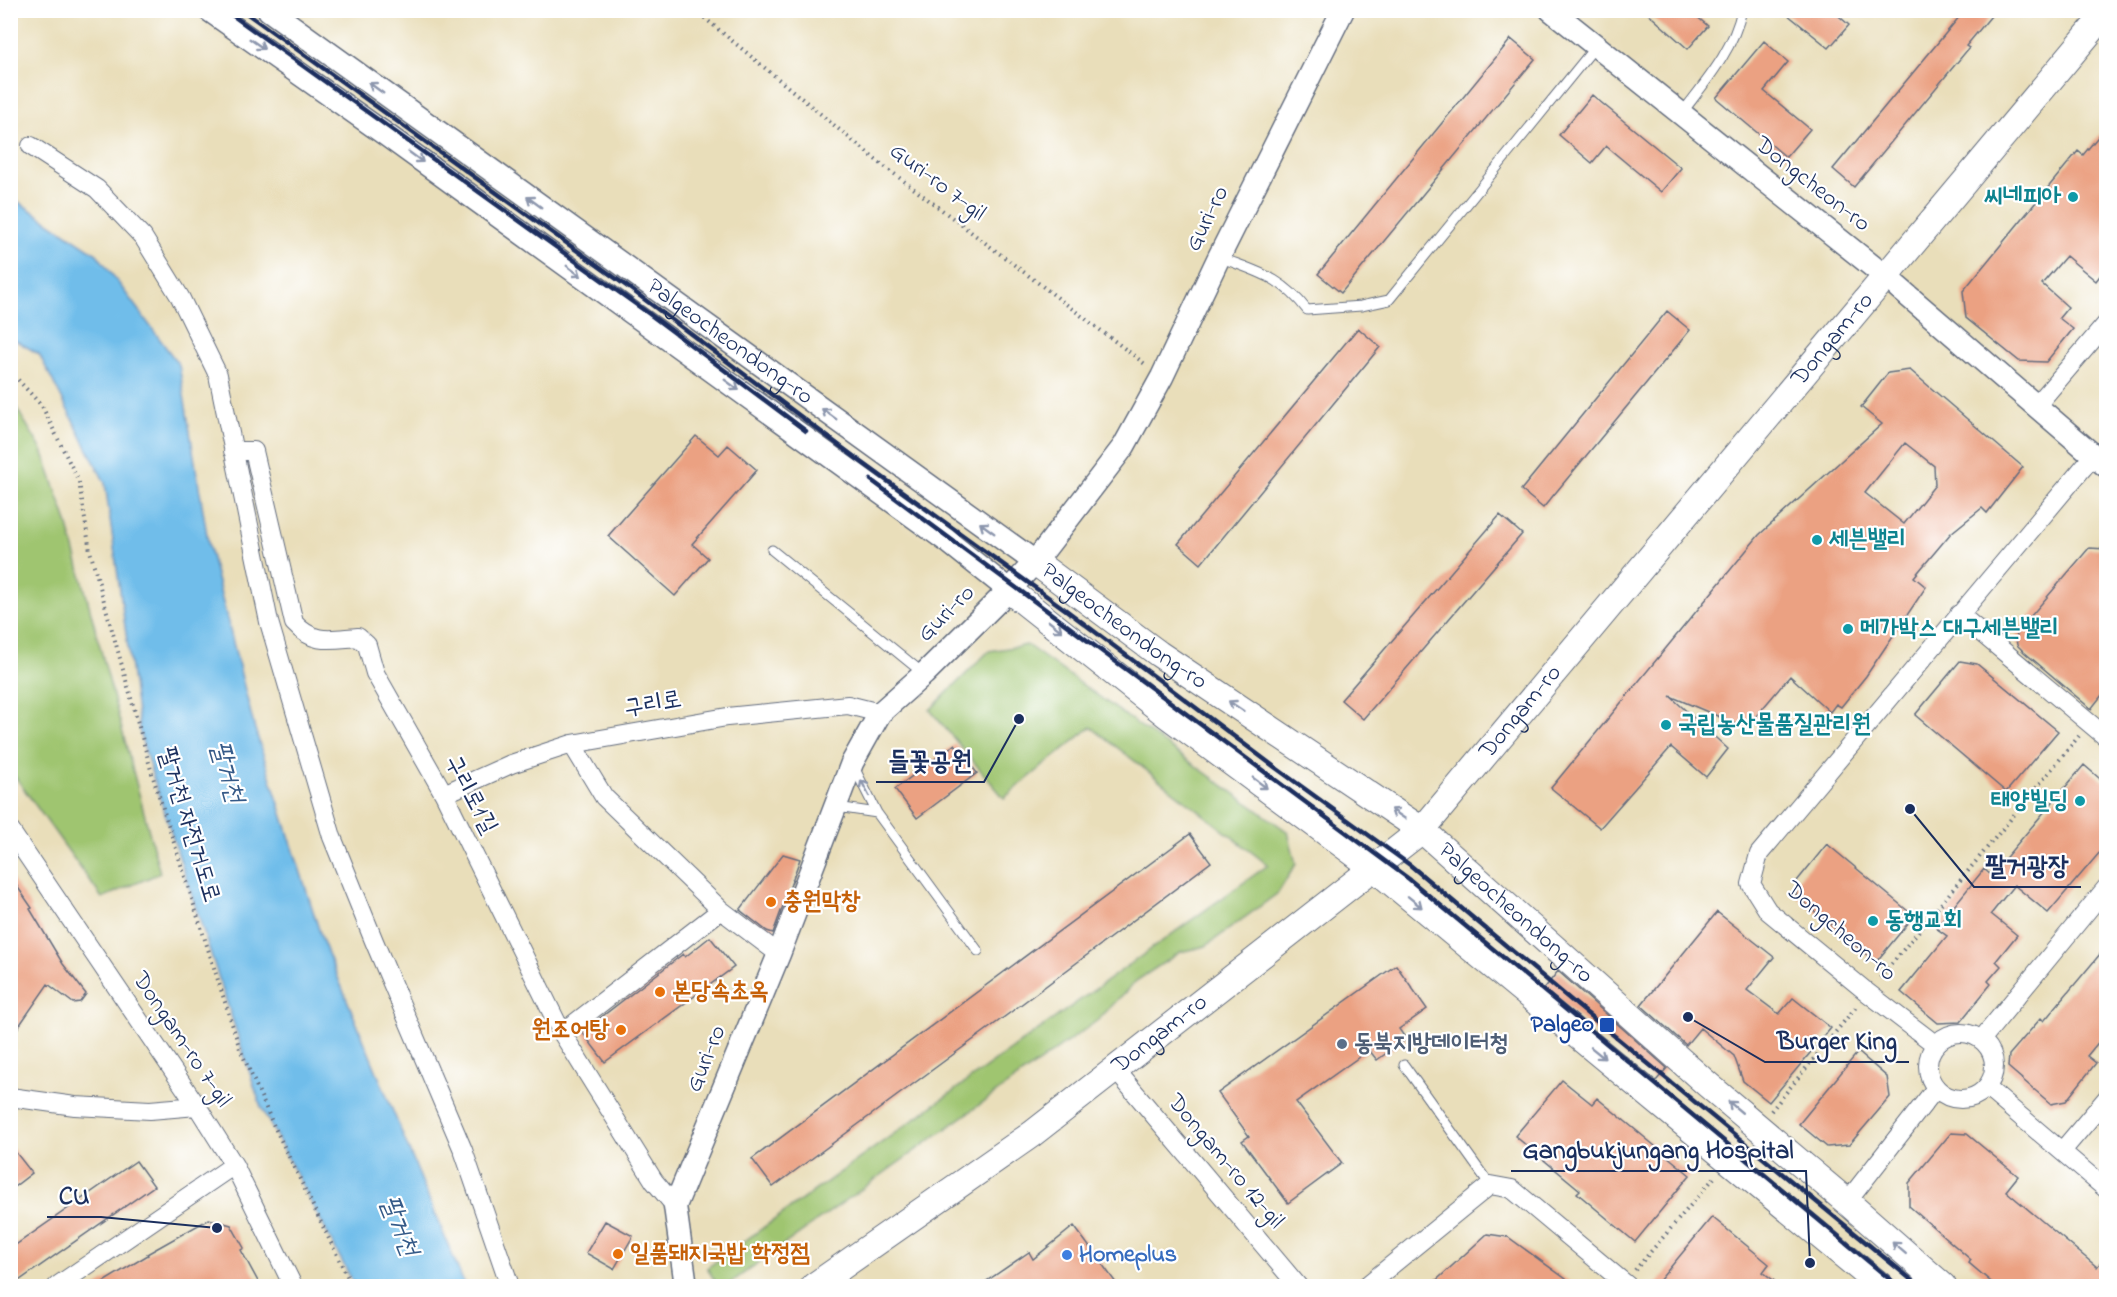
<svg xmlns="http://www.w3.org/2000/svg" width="2117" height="1297" font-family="'Indie Flower','Poor Story',sans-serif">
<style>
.green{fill:#9fc570;stroke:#5d7a67;stroke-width:1.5}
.water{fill:#70bdea;stroke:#4676a4;stroke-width:1.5}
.building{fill:#eba182;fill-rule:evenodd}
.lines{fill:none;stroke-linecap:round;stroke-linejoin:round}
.service-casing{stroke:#636c7e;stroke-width:11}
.minor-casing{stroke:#636c7e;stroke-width:20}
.tertiary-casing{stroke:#636c7e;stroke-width:25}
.secondary-casing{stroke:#636c7e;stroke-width:28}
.path{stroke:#636c7e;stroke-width:4;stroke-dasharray:1.5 4.5;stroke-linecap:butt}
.service{stroke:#fff;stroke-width:9}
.minor{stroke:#fff;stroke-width:18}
.tertiary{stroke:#fff;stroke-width:22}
.secondary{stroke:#fff;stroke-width:26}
.rail{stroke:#1b2f5e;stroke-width:4.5}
.oneway{stroke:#8d97ae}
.culture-dot{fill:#0f9aa8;stroke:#fff;stroke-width:2}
.food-dot{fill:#e8710a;stroke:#fff;stroke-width:2}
.transit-dot{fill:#1a4fb4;stroke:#fff;stroke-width:2}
.service-dot{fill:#5c6f8a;stroke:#fff;stroke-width:2}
.shop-dot{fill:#3f7fe0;stroke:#fff;stroke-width:2}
.labels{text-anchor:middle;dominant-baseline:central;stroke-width:4.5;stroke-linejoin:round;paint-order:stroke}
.street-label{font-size:24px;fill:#1b2f5e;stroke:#fff}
.culture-label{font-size:24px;font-weight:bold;fill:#0d838f;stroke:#fff;text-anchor:start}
.food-label{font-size:24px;font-weight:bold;fill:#c56008;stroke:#fff;text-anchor:start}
.transit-label{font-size:24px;font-weight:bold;fill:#164399;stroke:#fff;text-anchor:end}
.service-label{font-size:24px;font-weight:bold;fill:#4e5e75;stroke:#fff;text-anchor:start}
.shop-label{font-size:24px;font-weight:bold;fill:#366cbe;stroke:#fff;text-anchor:start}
.water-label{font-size:26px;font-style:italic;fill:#355a88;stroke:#fff}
.leader{fill:none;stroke:#1b2f5e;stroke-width:2}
.callout-dot{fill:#1b2f5e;stroke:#fff;stroke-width:2}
.callout-label{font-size:26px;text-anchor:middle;font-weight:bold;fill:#1b2f5e;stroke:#fff;stroke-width:4.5;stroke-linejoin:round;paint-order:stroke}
</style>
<rect width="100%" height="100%" fill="#fff"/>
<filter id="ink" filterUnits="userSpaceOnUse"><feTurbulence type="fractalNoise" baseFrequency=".0167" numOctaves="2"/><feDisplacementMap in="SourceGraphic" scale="12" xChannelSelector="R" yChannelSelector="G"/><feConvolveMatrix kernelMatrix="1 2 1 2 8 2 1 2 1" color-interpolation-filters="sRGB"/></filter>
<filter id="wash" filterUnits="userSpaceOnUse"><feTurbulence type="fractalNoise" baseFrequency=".008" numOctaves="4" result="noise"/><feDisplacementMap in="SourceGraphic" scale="24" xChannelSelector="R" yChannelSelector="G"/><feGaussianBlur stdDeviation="1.35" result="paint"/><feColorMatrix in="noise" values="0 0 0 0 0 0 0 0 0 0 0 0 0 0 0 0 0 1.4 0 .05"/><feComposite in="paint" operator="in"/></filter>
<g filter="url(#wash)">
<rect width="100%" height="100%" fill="#e9deba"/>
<path class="green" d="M11 399 42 450 67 522 160 873 102 898 11 771Z
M1027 645 1288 832 1296 864 1278 893 1206 946 1180 952 1136 981 1098 1020 726 1286H718L707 1268 1268 865 1091 727 1004 798 930 710 989 651Z"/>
<path class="water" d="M11 197 97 254 179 365 209 547 254 726 322 939 465 1286H355L261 1107 153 777 140 734 105 483 39 354 11 338Z"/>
<g id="blocks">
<path class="building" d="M1644 10H1689L1708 26 1688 49Z
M1782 10H1832L1849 25 1829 48Z
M1965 10H1996L1966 46 1969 48 1854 187 1833 169Z
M1511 39 1535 59 1341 293 1318 274Z
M1764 41 1788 62 1764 91 1810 129 1786 157 1716 98Z
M1592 95 1681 168 1661 192 1606 146 1592 163 1559 135Z
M2106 127V268L2096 281 2066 256 2042 284 2068 307 2059 318 2073 329 2046 362 2019 361 1966 318 1963 291 2078 151 2083 155Z
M1667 311 1690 330 1543 508 1521 490Z
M1358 328 1380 347 1201 564 1178 544Z
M1910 370 2023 467 1987 513 1982 508 1951 533 1914 577 1926 587 1866 676 1841 707 1836 704 1830 712 1790 676 1746 728 1670 696 1728 749 1706 777 1671 747 1600 828 1551 788 1759 535 1882 424 1861 407 1888 373ZM1905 443 1934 466 1935 485 1904 524 1865 493Z
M696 436 719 455 728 445 757 470 692 544 708 558 675 596 608 536Z
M1500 515 1522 534 1363 719 1341 700Z
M2089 548 2106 549V690L2091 709 2024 652 2017 645 2016 638 2018 631Z
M1960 661 1977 664 2058 731 2006 792 1915 715Z
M955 744 977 773 917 818 895 789Z
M2084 765 2106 784V845L2048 913 2014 885 1991 914 2017 935 1996 961 2001 966 1988 981 1991 984 1960 1022 1938 1023 1901 992 1947 936 1936 928 1984 869 1991 875Z
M1190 834 1211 862 1011 1012 773 1187 752 1159Z
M1827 844 1914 916 1876 962 1796 896 1797 881Z
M783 854 800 859 773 933 767 931 740 910Z
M10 876 32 908 30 909 63 964 86 994 80 1002 73 1003 48 984 10 1039Z
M1717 912 1774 957 1747 990 1779 1014 1793 998 1831 1028 1769 1102 1743 1081 1734 1056 1700 1028 1686 1045 1641 1005Z
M710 937 734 967 605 1062 582 1032 683 954 685 957Z
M2106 947V1033L2087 1056 2096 1063 2066 1101 2051 1104 2008 1067 2009 1055 2041 1018 2044 1021Z
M1396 965 1427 1009 1399 1029 1406 1039 1377 1060 1369 1050 1296 1102 1342 1163 1288 1203 1242 1141 1249 1136 1218 1093Z
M1558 971 1667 1068 1656 1081 1544 989Z
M1858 1052 1887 1077 1890 1097 1849 1145 1827 1147 1799 1124Z
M1562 1080 1592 1104 1597 1098 1690 1175 1635 1242 1577 1193 1580 1190 1515 1136Z
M1951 1133 1967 1134 2018 1176 2006 1191 2097 1267 2106 1256V1287H1997L1969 1263 1971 1260 1909 1206V1183Z
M10 1145 32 1173 10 1190Z
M136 1161 154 1186 10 1287V1249Z
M1712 1217 1769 1264 1763 1272 1782 1287H1654Z
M209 1219 231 1225 244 1248 241 1250 261 1287H95L148 1255 147 1254Z
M605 1221 633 1236 614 1269 586 1253Z
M1074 1226 1119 1287H978L1029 1252 1033 1259Z
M1487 1234 1508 1237 1577 1287H1429Z"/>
</g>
</g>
<g filter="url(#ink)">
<use href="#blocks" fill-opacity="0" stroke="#636c7e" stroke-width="1.5"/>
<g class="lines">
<defs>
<path id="service" d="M1682 113C1706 81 1733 51 1742 10
M1219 257C1257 272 1281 276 1307 310L1361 306 1389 300 1595 47
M772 550 924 674
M837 807 877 813 853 765
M877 813 978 951
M1404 1065 1490 1185"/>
<path id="minor" d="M31 146 97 189 143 237 180 297 218 375 269 622 332 837 374 941 463 1150 510 1286
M2036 406 2106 324
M233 451H254L294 623C314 645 331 639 358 637L367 645 375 673 444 794 562 1033 654 1181 675 1206
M1959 614 2106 737
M572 744 604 797 721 910 779 954
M444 794 511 764 572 744 727 717 848 705 880 713
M10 830 197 1106 234 1165 293 1286
M562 1033 721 910
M1928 1066a33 33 0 1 1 66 0a33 33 0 1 1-66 0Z
M1981 1040 2106 888
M1936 1045 1868 993 1768 911 1751 884 1759 854 2093 456
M1115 1069 1298 1286
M1987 1088 2106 1189
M10 1097 75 1106 150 1110 197 1106
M2062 1151 2106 1099
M1847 1202 1936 1088
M57 1286 234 1165
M1366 1286 1490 1185 1512 1189 1628 1286"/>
<g id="tertiary">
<path d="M209 10 385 134 946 540 1009 590"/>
<path id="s1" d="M269 10 1035 562"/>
<path d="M1551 10 1886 277 2106 466"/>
<path d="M686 1286 675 1206 779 954 852 763 880 713 924 674 1009 590 1035 562 1124 446 1162 377 1219 257 1343 10"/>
</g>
<g id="secondary">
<path id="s2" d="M1035 562 1159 654 1422 830 1707 1084 1847 1202 1943 1286"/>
<path d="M1009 590 1167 715 1374 868 1881 1286"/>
<path id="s3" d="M814 1286 1032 1134 1422 830 2106 13"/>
</g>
</defs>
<use href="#service" class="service-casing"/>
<use href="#minor" class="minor-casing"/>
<use href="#tertiary" class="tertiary-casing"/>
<use href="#secondary" class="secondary-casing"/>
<path class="path" d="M695 10 876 160 1145 364
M10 371 42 406 79 482 90 551 153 777 240 1049 273 1124 352 1286
M1880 978 2079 736
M1771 1111 1856 1007
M1635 1270 1714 1178"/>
<use href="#service" class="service"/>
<use href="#minor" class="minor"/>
<use href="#tertiary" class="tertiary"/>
<use href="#secondary" class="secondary"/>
<path class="rail" d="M225 10 648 313 806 431
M242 10 632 290 856 458 1066 610 1276 768 1410 865 1578 1006 1919 1286
M871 480 1409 879 1898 1286"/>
</g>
<defs><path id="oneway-shaft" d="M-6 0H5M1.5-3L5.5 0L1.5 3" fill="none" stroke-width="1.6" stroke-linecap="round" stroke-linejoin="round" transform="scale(1.5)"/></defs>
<g class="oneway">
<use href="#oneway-shaft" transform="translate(257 44) rotate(35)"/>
<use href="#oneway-shaft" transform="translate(376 88) rotate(-144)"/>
<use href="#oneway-shaft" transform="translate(416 157) rotate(36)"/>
<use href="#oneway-shaft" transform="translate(534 202) rotate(-144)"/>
<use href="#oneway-shaft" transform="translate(574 271) rotate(36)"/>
<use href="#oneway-shaft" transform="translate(732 385) rotate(36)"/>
<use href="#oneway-shaft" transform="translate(829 414) rotate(-144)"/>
<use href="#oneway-shaft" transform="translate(987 528) rotate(-144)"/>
<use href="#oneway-shaft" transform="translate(1055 626) rotate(38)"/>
<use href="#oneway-shaft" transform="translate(1236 706) rotate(-146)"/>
<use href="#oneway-shaft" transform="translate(1260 783) rotate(37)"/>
<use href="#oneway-shaft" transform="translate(865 788) rotate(-117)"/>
<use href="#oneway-shaft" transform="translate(1398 814) rotate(-146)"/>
<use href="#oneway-shaft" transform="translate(1415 902) rotate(39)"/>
<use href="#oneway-shaft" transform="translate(1598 1053) rotate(39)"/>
<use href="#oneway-shaft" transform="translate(1735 1107) rotate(-140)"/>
<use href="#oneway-shaft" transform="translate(1899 1248) rotate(-139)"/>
</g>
</g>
<g class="culture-dot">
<circle cx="2073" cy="197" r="6"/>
<circle cx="1817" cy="540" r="6"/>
<circle cx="1848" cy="629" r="6"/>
<circle cx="1666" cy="725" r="6"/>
<circle cx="2080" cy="801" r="6"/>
<circle cx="1873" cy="921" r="6"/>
</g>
<g class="food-dot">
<circle cx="771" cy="902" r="6"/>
<circle cx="660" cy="992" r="6"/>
<circle cx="621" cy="1030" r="6"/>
<circle cx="618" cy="1254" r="6"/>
</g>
<rect class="transit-dot" x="1599" y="1017" width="16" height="16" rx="3"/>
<circle class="service-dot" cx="1342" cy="1044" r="6"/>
<circle class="shop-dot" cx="1067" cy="1255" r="6"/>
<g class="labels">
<g class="street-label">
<text transform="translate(937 183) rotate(37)">Guri-ro 7-gil</text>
<text transform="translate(1812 185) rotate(38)">Dongcheon-ro</text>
<text transform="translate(1208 219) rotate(-64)">Guri-ro</text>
<text stroke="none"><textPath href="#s3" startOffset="1400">Dongam-ro</textPath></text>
<text stroke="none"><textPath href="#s1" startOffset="568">Palgeocheondong-ro</textPath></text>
<text transform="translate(947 614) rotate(-45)">Guri-ro</text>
<text stroke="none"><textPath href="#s2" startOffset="110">Palgeocheondong-ro</textPath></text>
<text transform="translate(653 705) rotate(-10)">구리로</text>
<text stroke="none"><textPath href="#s3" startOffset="914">Dongam-ro</textPath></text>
<text transform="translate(470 795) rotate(62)">구리로1길</text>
<text transform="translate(188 825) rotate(73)">팔거천 자전거도로</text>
<text stroke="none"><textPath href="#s2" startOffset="596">Palgeocheondong-ro</textPath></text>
<text transform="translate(1840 932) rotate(41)">Dongcheon-ro</text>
<text stroke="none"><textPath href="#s3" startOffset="428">Dongam-ro</textPath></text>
<text transform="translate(181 1040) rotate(56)">Dongam-ro 7-gil</text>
<text transform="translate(707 1059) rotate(-68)">Guri-ro</text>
<text transform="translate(1225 1162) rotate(50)">Dongam-ro 12-gil</text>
</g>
<g class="culture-label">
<text x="2061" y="197" text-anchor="end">씨네피아</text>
<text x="1829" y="540">세븐밸리</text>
<text x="1860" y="629">메가박스 대구세븐밸리</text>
<text x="1678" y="725">국립농산물품질관리원</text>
<text x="2068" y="801" text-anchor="end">태양빌딩</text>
<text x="1885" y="921">동행교회</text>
</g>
<g class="food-label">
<text x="783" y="902">충원막창</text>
<text x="672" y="992">본당속초옥</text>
<text x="609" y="1030" text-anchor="end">원조어탕</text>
<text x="630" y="1254">일품돼지국밥 학정점</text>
</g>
<g class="transit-label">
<text x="1594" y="1025">Palgeo</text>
</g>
<g class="service-label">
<text x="1354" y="1044">동북지방데이터청</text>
</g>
<g class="shop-label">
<text x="1079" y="1255">Homeplus</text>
</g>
<g class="water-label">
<text transform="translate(226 772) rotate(74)">팔거천</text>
<text transform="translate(398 1226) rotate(68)">팔거천</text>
</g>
</g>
<path class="leader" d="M1019 719L984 782H876M1910 809L1974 887H2081M1688 1017L1765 1062H1909M1810 1263L1806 1171H1511M217 1228L101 1217H47"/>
<g class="callout-dot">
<circle cx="1019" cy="719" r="6"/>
<circle cx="1910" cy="809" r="6"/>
<circle cx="1688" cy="1017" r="6"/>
<circle cx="1810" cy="1263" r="6"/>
<circle cx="217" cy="1228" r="6"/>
</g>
<g class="callout-label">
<text x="930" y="769">들꽃공원</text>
<text x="2027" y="874">팔거광장</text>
<text x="1837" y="1049">Burger King</text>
<text x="1658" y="1158">Gangbukjungang Hospital</text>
<text x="74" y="1204">CU</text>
</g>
<rect width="2117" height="1297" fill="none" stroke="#fff" stroke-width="36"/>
</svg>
